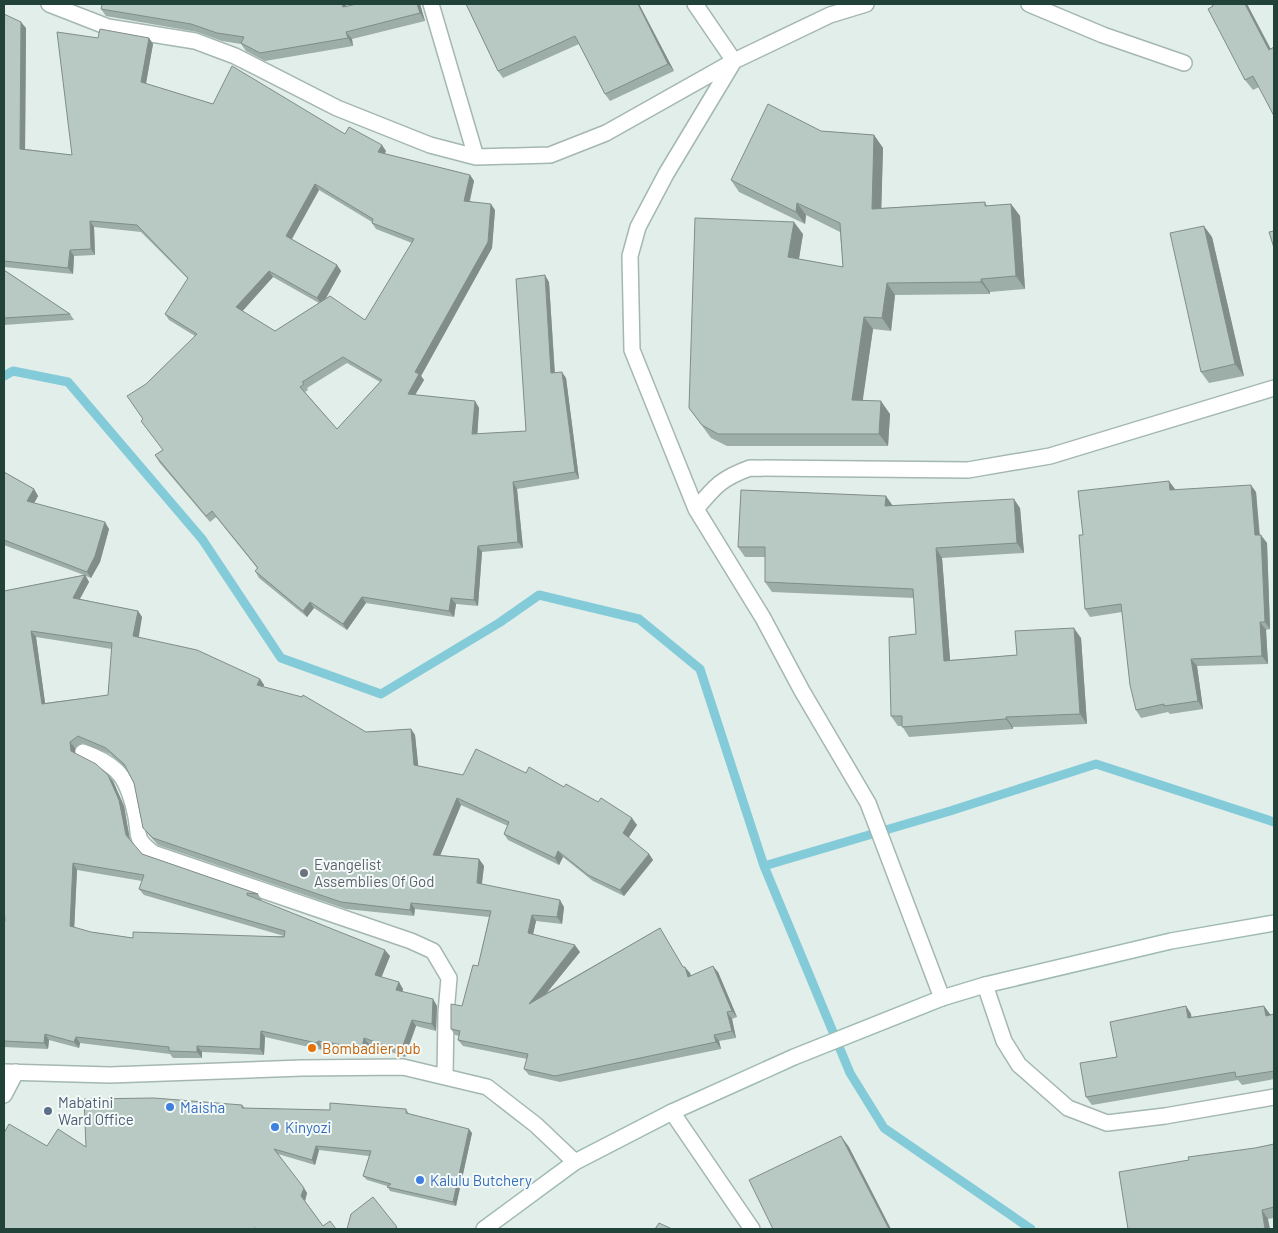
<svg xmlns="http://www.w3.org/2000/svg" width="1278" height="1233" font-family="Barlow,sans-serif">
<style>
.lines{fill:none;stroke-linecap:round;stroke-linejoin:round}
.stream{stroke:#84cbda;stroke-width:9}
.lane-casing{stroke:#a4b7b1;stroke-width:18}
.street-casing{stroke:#a4b7b1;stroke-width:18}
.secondary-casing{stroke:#9fbbb2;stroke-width:18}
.lane{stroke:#fff;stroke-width:15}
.street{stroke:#fff;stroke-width:15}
.secondary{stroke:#fff;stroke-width:15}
.wall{fill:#9dada7;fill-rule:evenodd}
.shaded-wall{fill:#808d88}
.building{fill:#b7c9c2;stroke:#808d88;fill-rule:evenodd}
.worship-dot{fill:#6b7280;stroke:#f3faf7;stroke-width:2}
.food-dot{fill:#e8710a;stroke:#f3faf7;stroke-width:2}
.shop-dot{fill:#3f7fe0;stroke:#f3faf7;stroke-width:2}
.service-dot{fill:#5c6f8a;stroke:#f3faf7;stroke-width:2}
.labels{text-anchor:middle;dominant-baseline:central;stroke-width:4;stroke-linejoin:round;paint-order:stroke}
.worship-label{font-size:15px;fill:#5b616d;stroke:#f3faf7;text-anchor:start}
.food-label{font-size:15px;fill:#c56008;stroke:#f3faf7;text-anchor:start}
.service-label{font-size:15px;fill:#4e5e75;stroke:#f3faf7;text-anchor:start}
.shop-label{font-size:15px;fill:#366cbe;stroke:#f3faf7;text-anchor:start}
</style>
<rect width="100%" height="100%" fill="#e2eee9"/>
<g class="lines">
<path class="stream" d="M4 376 13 371 68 382 202 539 281 658 381 694 499 623 539 595 639 619 700 669 764 866 850 1073 884 1128 1031 1229
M764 866 950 811 1096 764 1274 822"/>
<defs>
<path id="lane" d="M1029 4 1103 35 1184 63"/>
<path id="street" d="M49 4 108 27 195 41 235 56 337 108 430 145 476 157 550 155 606 133 734 61 830 15 866 4
M431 4 476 157
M695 4 734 61 666 174 638 227 630 256 632 350 696 509 763 618 802 691 868 803 942 998
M696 509C715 486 722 478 750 468L968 470 1050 456 1274 388
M83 752C120 765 128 779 136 817 140 839 134 837 153 853L411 941 433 951 449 978 446 1013 445 1076
M985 985 1004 1041 1019 1065 1068 1108 1107 1123 1165 1116 1274 1097
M4 1072 110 1075 302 1068 403 1067 487 1087 536 1125 575 1162
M4 1095 16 1072
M672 1112 752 1229"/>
<path id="secondary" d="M484 1229 575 1162 672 1112 794 1057 942 998 985 985 1171 941 1274 923"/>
</defs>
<use href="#lane" class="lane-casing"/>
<use href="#street" class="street-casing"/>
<use href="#secondary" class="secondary-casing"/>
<use href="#lane" class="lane"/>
<use href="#street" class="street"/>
<use href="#secondary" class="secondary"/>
</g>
<path class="wall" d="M420 4 425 21 352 39 353 46 265 61 246 51 241 44 222 41 197 32 106 16 101 9 347 6Z
M466 4H639L674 71 610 101 605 94 579 44 503 78 498 71Z
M1212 4H1247L1271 49 1259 87 1253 90 1245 80Z
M4 14 26 28 25 149 72 155 98 38H149L153 44 146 84 213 104 345 134 386 151 385 154 470 175 474 181 470 201 495 210 492 248 421 376 424 380 415 395 475 401 479 408 477 434 526 431 549 282 555 373 566 378 579 479 517 489 523 548 482 552 478 606 456 604 454 617 366 603 347 630 314 608 307 617 259 578 255 571 257 568 216 517 210 522 159 462 155 455 163 450 143 419 146 384 195 336 169 320 165 314 188 279 141 232 94 227 95 255 74 256 73 274 4 267ZM319 190 372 222V223L376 229 412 243 365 320 325 300 341 271 337 265 292 239ZM273 277 319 303 275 331 242 311ZM347 363 380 382 337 429 305 392 308 390 307 388Z
M821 131 874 135 883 148 881 208 985 202 987 206 1011 204 1020 216 1025 289 990 292V294L895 295 891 331 873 329 862 401 890 414 888 446H727L711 438 689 408 803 234 799 259 843 267 840 232 806 215 805 224 739 192 731 180Z
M1212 237 1244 376 1209 383 1201 372Z
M4 270 70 314 74 320 4 325Z
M4 472 34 489 38 496 34 503 109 529 100 562 91 578 86 576 89 582 80 599 138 611 142 617 138 637 260 679 264 685 263 687 366 732 411 729 415 735 418 766 463 775 526 773 564 787 637 825 628 838 649 854 653 860 624 896 593 881 563 857 559 865 508 840 504 834 508 826 461 805 440 855 479 859 484 866 482 884 564 907 562 924 536 921 533 934 580 952 546 993 660 928 683 967 690 973 691 976 718 972 737 1017 732 1019 736 1038 719 1041 721 1049 560 1082 529 1075 524 1069 527 1059 463 1046 458 1040 459 1036 455 1035 451 1029 462 1006 478 966 489 917 415 909 414 916 346 909 158 845 148 834 143 828 134 783 126 768 110 754 82 743 75 748V753L113 781 124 806 130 840 142 854 258 894 262 900H258L390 956 381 977 403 989 402 992 433 999 437 1006 436 1031 416 1026 405 1057 369 1044 367 1054 322 1047V1050L265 1037 264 1055 202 1052V1058H173L170 1054 80 1043 79 1048 49 1040 48 1049 4 1047V921H5L4 591 84 575 4 545ZM36 637 112 649 108 695 45 703ZM77 870 142 881 139 889 144 895 284 936 133 938 91 932 74 928Z
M1175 489V490L1256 492 1260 535 1267 543 1270 629 1266 630 1268 664 1197 666 1203 709 1170 714 1168 712 1141 718 1136 710 1122 612 1090 617 1085 609 1083 535Z
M892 505 1020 508 1024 553 942 558 950 660 1017 655 1081 638 1087 724 1013 727V729L909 737 902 726H898L891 716 916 634 914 598 772 592 765 582V557H745L738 547Z
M1186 1006 1191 1014V1017L1264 1006 1270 1015 1274 1014V1079L1242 1085 1238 1080 1092 1105 1086 1097 1117 1057Z
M242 1105 245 1108 330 1110 406 1109 409 1114 472 1133 456 1206 390 1191 387 1186 367 1180 363 1176 369 1156 319 1150 315 1165 278 1154 307 1193 305 1201 323 1226 336 1229H4L47 1146 86 1147Z
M1274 1144V1218L1268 1219 1128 1229 1255 1148Z"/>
<path class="shaded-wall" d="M342 4H346L348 15 343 7Z
M417 4H420L425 21 420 13Z
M638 4H639L674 71 668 64Z
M1245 4H1247L1274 56 1269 50Z
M21 22 26 28 25 155 20 149Z
M346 32 352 39 353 46 348 38Z
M149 38 153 44 145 88 141 82Z
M874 135 883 148 881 221 872 209Z
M382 145 386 151 382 158 378 152Z
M470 175 474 181 468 207 464 201Z
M315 184 319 190 290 242 286 236Z
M797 203 806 215 805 224 796 212Z
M491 204 495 210 492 248 421 376 424 380 412 400 408 394 415 372Z
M1011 204 1020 216 1025 289 1016 276Z
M90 221 94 227 95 255 91 249Z
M794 222 803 234 797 270 788 257Z
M1204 226 1212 237 1244 376 1235 364Z
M70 250 74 256 73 274 68 268Z
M337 265 341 271 322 305 317 298Z
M269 271 273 277 240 314 236 307Z
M545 275 549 282 555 379 551 373Z
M981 279 990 292V294L981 282Z
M887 283 895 295 891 331 882 318Z
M864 317 873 329 861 413 852 400Z
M562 372 566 378 579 479 575 472Z
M475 401 479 408 477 441 472 434Z
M881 401 890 414 888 446 879 434Z
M1169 481 1175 489 1176 498 1170 490Z
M513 482 517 489 523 548 518 542Z
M1251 485 1256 492 1260 543 1255 535Z
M34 489 38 496 32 507 27 501Z
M886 496 893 506H885Z
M1014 499 1020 508 1024 553 1017 543Z
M105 522 109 529 100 562 91 578 87 572Z
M1261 535 1267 543 1270 629 1265 622Z
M478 546 482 552 478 606 474 600Z
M936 548 942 558 951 671 944 661Z
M85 575 89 582 77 604 73 598Z
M362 597 366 603 347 630 343 624Z
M451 598 456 604 454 617 449 611Z
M310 602 314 608 307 617 303 611Z
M138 611 142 617 138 642 133 636Z
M1260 622 1266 630 1268 664 1262 656Z
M1074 628 1081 638 1087 724 1080 714Z
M31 631 36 637 46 710 42 704Z
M1191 659 1197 666 1203 709 1198 701Z
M260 679 264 685 261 691 257 685Z
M1006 717 1013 727V729L1006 719Z
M411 729 415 735 419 772 414 765Z
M70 742 75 748V757L71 751Z
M108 775 113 781 124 806 130 841 126 835Z
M457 798 461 805 438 861 433 855Z
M632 818 637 825 627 840 623 833Z
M558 851 563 857 559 865 555 858Z
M649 854 653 860 624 896 620 890Z
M479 859 484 866 481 889 477 883Z
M73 863 77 870 74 933 70 926Z
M560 900 564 907 562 924 557 917Z
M411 903 415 909 414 916 410 910Z
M532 915 536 921 532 939 528 933Z
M575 945 580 952 533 1010 529 1004Z
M385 950 390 956 380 981 375 975Z
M713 966 718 972 737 1017 732 1011Z
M685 967 690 973 693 983 688 977Z
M399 982 403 989 401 997 396 990Z
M433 999 437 1006 436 1031 432 1024Z
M1186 1006 1191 1014 1193 1026 1188 1018Z
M1264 1006 1270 1014 1271 1023 1266 1016Z
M727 1012 732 1019 736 1038 732 1031Z
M412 1020 416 1026 405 1057 401 1051Z
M261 1031 265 1037 264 1055 260 1049Z
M45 1034 49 1040 48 1049 44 1043Z
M714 1035 719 1041 721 1049 716 1042Z
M76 1037 80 1043 79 1048 74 1042Z
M364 1038 369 1044 367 1054 362 1048Z
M318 1041 322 1047V1050L317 1043Z
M197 1046 202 1052V1058L197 1052Z
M469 1129 472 1133 456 1206 453 1202Z
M841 1136 849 1147 891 1229H889Z
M316 1146 319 1150 315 1165 312 1160Z
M304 1188 307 1193 305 1201 301 1196Z
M1262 1210 1268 1219 1270 1229H1265Z"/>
<path class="building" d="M102 4H342L343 7 357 4H417L420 13 346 32 348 38 260 53 241 43 244 37 217 33 191 24 101 9Z
M466 4H638L668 64 605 94 575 36 498 71Z
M1212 4H1245L1269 50 1274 47V116L1253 76 1245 80 1208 9 1213 6Z
M4 14 21 22 20 149 72 155 57 32 98 38 100 29 149 38 141 82 213 104 232 66 345 134 349 127 382 145 378 152 470 175 464 201 491 204 488 242 415 372 419 374 408 394 475 401 472 434 526 431 516 279 545 275 551 373 562 372 575 472 513 482 518 542 478 546 474 600 451 598 449 611 362 597 343 624 310 602 303 611 255 571 258 568 212 511 206 516 155 455 163 450 141 421 143 419 127 396 146 384 197 334 165 314 188 278 137 225 90 221 91 249 70 250 68 268 4 261ZM315 184 373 219 372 223 414 239 365 320 330 296 275 331 236 307 269 271 317 298 337 265 286 236ZM343 357 382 380 337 429 300 387 304 384 302 382Z
M768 104 821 131 874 135 872 209 985 202V206L1011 204 1016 276 981 279V282L887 283 882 318 864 317 852 400 881 401 879 434H718L702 425 689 408 695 218 794 222 788 257 843 267 840 223 797 203 796 212 731 180Z
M1204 226 1235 364 1201 372 1170 233Z
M1274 231V248L1269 232Z
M4 270 70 314 4 318Z
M4 472 34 489 27 501 105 522 95 556 87 572 4 540Z
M1169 481 1170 490 1251 485 1255 535H1261L1265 622H1260L1262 656 1191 659 1198 701 1164 706V704L1136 710 1130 685 1121 604 1085 609 1079 535H1083L1078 491Z
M741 490 886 496 885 506 1014 499 1017 543 936 548 944 661 1017 655 1015 631 1074 628 1080 714 1006 717V719L902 727V716H891L889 637 916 634 913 589 765 582V547H738Z
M85 575 73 598 138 611 133 636 197 650 260 679 257 685 302 697 303 695 366 732 411 729 414 765 463 775 476 749 526 773 529 767 564 787 566 784 598 802 601 798 632 818 623 833 649 854 620 890 588 875 558 851 555 858 504 834 509 822 457 798 433 855 479 859 477 883 560 900 557 917 532 915 528 933 575 945 529 1004 660 928 683 967H685L688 977 713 966 732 1011 727 1012 732 1031 714 1035 716 1042 555 1076 524 1069 528 1054 458 1040 460 1031 451 1029V1004L462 1006 473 965 478 966 491 911 411 903 410 910 341 902 153 838 143 828 134 783 124 764 106 748 78 736 70 742 71 751 96 764 108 775 119 800 126 835 142 854 258 894 247 893V895L385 950 375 975 399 982 396 990 433 999 432 1024 412 1020 401 1051 364 1038 362 1048 318 1041 317 1043 261 1031 260 1049 197 1046V1052L169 1051V1047L76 1037 74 1042 45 1034 44 1043 4 1041V921H5L4 909V591ZM31 631 112 643 108 695 42 704ZM73 863 144 875 139 889 285 931 284 937 133 932V938L91 932 70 926Z
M1186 1006 1188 1018 1264 1006 1266 1016 1274 1014V1071L1236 1077 1235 1072 1086 1097 1080 1063 1117 1057 1110 1022Z
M154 1098 242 1105V1108L330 1110V1103L406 1109V1113L469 1129 453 1202 387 1187 391 1184 363 1176 371 1151 316 1146 312 1160 274 1149 304 1188 301 1196 323 1226 330 1221 336 1229H258L254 1228 253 1229H4V1133L9 1124 47 1146 58 1129 86 1147 84 1099Z
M841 1136 889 1229H773L749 1180Z
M1274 1144V1207L1262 1210 1265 1229H1128L1119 1172 1189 1160 1188 1157 1255 1148Z
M373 1197 397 1227 394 1229H347L351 1214Z
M659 1223 672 1229H655Z"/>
<circle class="worship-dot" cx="304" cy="873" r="5"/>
<circle class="food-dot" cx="312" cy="1048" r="5"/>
<g class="shop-dot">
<circle cx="170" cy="1107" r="5"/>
<circle cx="275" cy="1127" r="5"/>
<circle cx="420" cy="1180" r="5"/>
</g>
<circle class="service-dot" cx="48" cy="1111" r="5"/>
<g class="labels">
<g class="worship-label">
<text x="314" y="864">Evangelist<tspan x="314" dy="17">Assemblies Of God</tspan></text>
</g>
<g class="food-label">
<text x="322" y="1048">Bombadier pub</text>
</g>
<g class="service-label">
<text x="58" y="1102">Mabatini<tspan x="58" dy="17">Ward Office</tspan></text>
</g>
<g class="shop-label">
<text x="180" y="1107">Maisha</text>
<text x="285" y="1127">Kinyozi</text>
<text x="430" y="1180">Kalulu Butchery</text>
</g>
</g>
<rect width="1278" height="1233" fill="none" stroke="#204239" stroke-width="10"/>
</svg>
